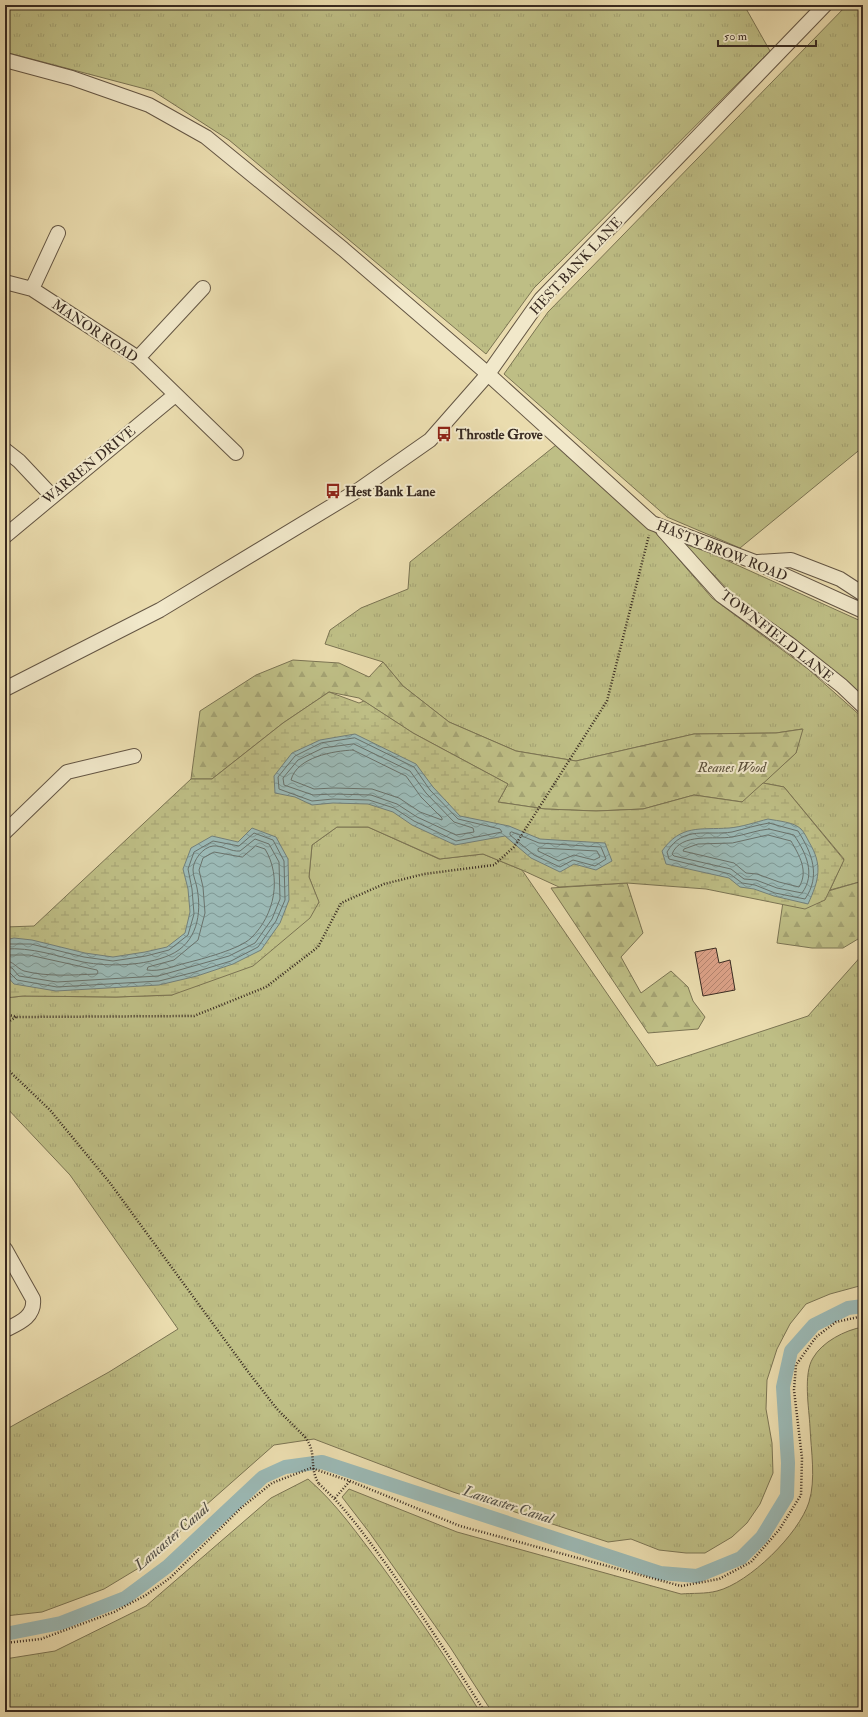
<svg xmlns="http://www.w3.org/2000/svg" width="868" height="1717" font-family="'IM FELL Double Pica',serif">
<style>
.grass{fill:url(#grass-tufts);stroke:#7b7453}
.forest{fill:url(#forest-firs);stroke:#7b7453}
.wetland{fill:url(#wetland-marsh);stroke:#7b7453}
.water{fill:url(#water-waves);stroke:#73807a}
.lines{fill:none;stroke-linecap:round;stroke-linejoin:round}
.shore{stroke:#6a726b;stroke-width:1}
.canal{stroke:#9bb9b5;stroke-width:14}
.building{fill:url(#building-hatch);stroke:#382a21}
.minor-casing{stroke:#645644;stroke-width:16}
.path{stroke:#382a21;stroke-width:2.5;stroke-dasharray:1 2;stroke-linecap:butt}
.minor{stroke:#f1e8ca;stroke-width:14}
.path-bridge{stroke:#382a21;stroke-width:2.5;stroke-dasharray:1 2;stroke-linecap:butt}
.labels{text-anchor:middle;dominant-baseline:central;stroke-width:4;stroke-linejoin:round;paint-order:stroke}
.street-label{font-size:14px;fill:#382a21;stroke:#f1e8ca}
.poi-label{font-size:14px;font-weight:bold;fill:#382a21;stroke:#f1e8ca;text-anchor:start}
.park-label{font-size:14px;font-style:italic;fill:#5a4f3a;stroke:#f1e8ca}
.water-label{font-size:15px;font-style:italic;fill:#514e46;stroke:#f1e8ca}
</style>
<defs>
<pattern id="grass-tufts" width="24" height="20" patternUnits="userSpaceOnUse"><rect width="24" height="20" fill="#bebe85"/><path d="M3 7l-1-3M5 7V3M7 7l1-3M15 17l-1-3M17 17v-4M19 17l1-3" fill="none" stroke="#a4a373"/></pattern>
<pattern id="forest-firs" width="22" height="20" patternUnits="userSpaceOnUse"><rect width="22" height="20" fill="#bebe85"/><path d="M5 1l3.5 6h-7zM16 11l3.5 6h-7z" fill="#a4a373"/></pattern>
<pattern id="wetland-marsh" width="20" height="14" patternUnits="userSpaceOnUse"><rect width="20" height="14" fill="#bebe85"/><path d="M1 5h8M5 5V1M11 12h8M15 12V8" fill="none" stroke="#a4a373"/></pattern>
<pattern id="water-waves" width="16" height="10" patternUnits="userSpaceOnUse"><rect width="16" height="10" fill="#9bb9b5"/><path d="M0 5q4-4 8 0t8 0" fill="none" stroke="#7f9793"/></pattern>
<pattern id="building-hatch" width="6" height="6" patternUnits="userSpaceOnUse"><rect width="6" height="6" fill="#dba187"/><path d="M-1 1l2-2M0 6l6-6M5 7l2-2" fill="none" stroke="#b3836e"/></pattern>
</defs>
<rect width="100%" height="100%" fill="#eadcae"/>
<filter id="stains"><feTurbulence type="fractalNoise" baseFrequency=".005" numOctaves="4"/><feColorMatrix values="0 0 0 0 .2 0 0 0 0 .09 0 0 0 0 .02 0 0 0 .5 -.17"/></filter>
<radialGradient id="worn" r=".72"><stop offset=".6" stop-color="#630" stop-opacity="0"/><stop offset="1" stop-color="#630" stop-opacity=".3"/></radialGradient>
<path class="grass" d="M5 5H744L770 51 534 288 486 354 229 140 153 91 5 52Z
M847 5H863V447L740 548 667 517 504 374 548 312Z
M556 445 657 534 712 598 808 669 863 718V881L830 890 844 859 784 787 763 783 796 753 802 729 776 733 694 734 576 761 516 751 449 722 403 686 383 662 325 644 330 630 361 608 408 589 410 562Z
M684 544 706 551 863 622V699L794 638 735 597Z
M337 827H368L439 859 483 854 522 870 657 1066 808 1016 863 954V1285L830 1294 806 1304 790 1324 777 1349 767 1380 766 1409 772 1443 773 1473 760 1504 747 1523 732 1537 705 1553H686L659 1550 631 1539 608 1542 453 1492 314 1439 274 1445 197 1513 157 1557 104 1589 42 1612 5 1616V1430L109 1372 178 1329 70 1175 5 1106V998L23 996 116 997 172 995 319 903 309 877 312 845Z
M863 1327V1712H492L450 1647 369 1532 342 1497 349 1489 457 1532 681 1594C692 1593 706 1594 717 1591 749 1583 799 1534 809 1502 816 1479 811 1451 810 1427 809 1408 803 1374 813 1358 822 1342 845 1330 863 1327Z
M308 1479C337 1504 358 1535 381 1565 416 1613 449 1662 480 1712H5V1659L55 1651 146 1606 271 1498Z"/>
<path class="forest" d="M293 660 339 663 369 677 383 662 403 686 449 722 516 751 576 761 694 734 776 733 803 729 796 753 743 802 694 795 643 809 596 811 545 809 498 802 508 784 413 733 359 698 329 692 283 723 212 779H191L200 711 256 675Z
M863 881V936L843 948H812L777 943 784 895 811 896Z
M627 883 643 933 621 957 641 993 671 971 688 987 693 1001 705 1017 698 1029 648 1033 551 888Z"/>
<path class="wetland" d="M329 692 359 703 364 701 413 733 508 784 498 802 545 809 596 811 643 809 694 795 742 802 763 783 784 787 844 860 825 900 805 909 706 889 627 883 559 887 522 870 483 854 440 859 368 827H337L312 845 309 877 319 902 310 918 253 966 172 995 116 997 23 996 5 998V927L34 926 191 779H212L283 723Z"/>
<path class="water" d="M355 734 416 764 433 787 460 816 509 826 540 839 605 843 612 861 596 870 574 864 560 872 531 858 505 836 455 845 412 825 393 812 368 804 333 803 312 805 295 797 275 793 274 776 292 753 320 740Z
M768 819C778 821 794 822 801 829 804 832 807 838 809 842 823 865 819 880 808 904L774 896 754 889 740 887 729 878 666 864 662 851C681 824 700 830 729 828 742 827 756 822 768 819Z
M252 828 276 837 288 859 289 900 280 923 261 950 233 964 197 976 159 985 56 991 14 984 5 974V940L14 938 32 940 85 953 113 957 145 952 167 947 185 933 190 912 188 889 183 869 191 848 212 836 238 842Z"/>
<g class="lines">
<path class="shore" d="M355 738 414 767 430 790 458 819 500 829 502 832 456 841 414 821 394 808 369 800 333 799 312 801 279 789 278 777 295 756 321 743Z
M354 744 410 771 426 793 454 822 473 828 474 832 456 835 417 817 397 804 371 795 333 794 313 795 284 785 283 778 298 760 323 748Z
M353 750 406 776 421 797 442 818V820L420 812 399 798 372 789 334 788 314 789 291 780C297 757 333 751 353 750Z
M769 823 798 831C812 853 821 876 805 899L775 893 755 885 742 883 730 874 669 859 667 852C683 825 708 836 732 832 744 829 757 825 769 823Z
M769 829 794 835C806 853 816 874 802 893L777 888 756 880 744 879 731 869 674 856 672 854C681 832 715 840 732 837 745 835 757 830 769 829Z
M512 832 539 843 601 847 606 859 595 866 573 860 560 867 534 855 510 835V833Z
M768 835 791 841C799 855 809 871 799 887L779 882 757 874 746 873 734 863 683 851 684 849 698 844 732 843Z
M256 846 265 849C282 877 275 915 251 938 240 949 202 959 186 963 174 966 160 972 147 970L148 967 174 960 198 940 205 913 203 887 199 870 203 858 214 852 242 857Z
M540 848 597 851 600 857 594 860 574 855 559 861 538 851V849Z
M5 944H31L84 957 113 961 146 956 169 950 188 935 194 914 192 889 188 869 194 852 213 841 239 846 254 833 273 840 284 861 285 900 276 921 258 947 231 961 195 972 159 981 57 987 17 980 9 972H5
M5 949C32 947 56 956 83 962 110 967 144 966 170 955 197 943 202 914 197 888 196 882 193 876 193 870 193 860 203 847 213 846 222 845 231 852 240 851L255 839 269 844 279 862 280 899 272 919 255 943 229 956 158 976 57 982 19 976 12 968 5 967
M5 955H29L97 970 98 972 97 974C72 975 48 977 24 971 16 968 14 961 5 961"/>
<path class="canal" d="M5 1634 61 1623 125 1598 168 1566 263 1477 285 1467 322 1462 660 1573 697 1576 741 1558 762 1537 787 1496 788 1463 783 1387 791 1351 814 1325 848 1308 863 1306"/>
</g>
<path class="building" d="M716 948 719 963 730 960 735 990 703 996 695 952Z"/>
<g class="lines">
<defs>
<path id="minor" d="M5 60 72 78 149 105 206 137 343 249 488 374 652 523 755 562 863 611
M5 282 32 289 138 358 236 453
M32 289 58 233
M138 358 203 288
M5 450 19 461 52 496
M663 530 721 595 793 647 842 686 863 706
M5 536 175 395
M758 562 791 560 840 579 863 594
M5 689 160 610 360 489 430 440 488 374 541 299 825 5
M5 832 67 772 134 756
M5 1249 33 1299C35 1317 19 1323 5 1330"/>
</defs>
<use href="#minor" class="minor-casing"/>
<path class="path" d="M5 1014 17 1017 194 1016 266 987 318 947 341 903 384 884 424 874 494 865 514 847 607 701 649 535
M5 1024 16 1017
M5 1067 50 1110 110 1183 249 1373 277 1409 305 1437
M319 1484C344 1506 363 1533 383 1560 419 1610 452 1661 485 1712
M335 1498 350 1481
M5 1643 41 1639 114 1612 146 1595 170 1578 241 1508 272 1483 311 1468 350 1481 460 1526 541 1548 681 1586 719 1579 751 1562 779 1530 801 1495 802 1458 794 1390 796 1365 816 1337 836 1322 863 1316"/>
<use href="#minor" class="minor"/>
<path class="path-bridge" d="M305 1437C318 1454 308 1466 319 1484"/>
</g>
<defs>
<symbol id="bus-bare" viewBox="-9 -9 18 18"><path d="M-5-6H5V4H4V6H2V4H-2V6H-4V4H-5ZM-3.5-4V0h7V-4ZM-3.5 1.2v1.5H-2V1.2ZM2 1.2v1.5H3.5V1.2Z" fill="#8f2418" stroke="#f1e8ca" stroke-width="2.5" paint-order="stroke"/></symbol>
</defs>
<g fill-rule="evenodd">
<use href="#bus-bare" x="433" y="423" width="22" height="22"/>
<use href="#bus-bare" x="322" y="480" width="22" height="22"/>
</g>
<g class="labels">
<g class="street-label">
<text transform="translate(576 266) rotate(-47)">HEST BANK LANE</text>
<text transform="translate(95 331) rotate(34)">MANOR ROAD</text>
<text transform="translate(89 465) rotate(-39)">WARREN DRIVE</text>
<text transform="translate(722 551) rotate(22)">HASTY BROW ROAD</text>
<text transform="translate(777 636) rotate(38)">TOWNFIELD LANE</text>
</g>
<g class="poi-label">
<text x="456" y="434">Throstle Grove</text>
<text x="345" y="491">Hest Bank Lane</text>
</g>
<g class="park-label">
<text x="732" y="767">Reanes Wood</text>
</g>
<g class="water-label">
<text transform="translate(508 1505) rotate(18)">Lancaster Canal</text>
<text transform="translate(172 1537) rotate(-41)">Lancaster Canal</text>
</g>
</g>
<rect width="868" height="1717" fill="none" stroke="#eadcae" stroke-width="20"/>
<rect x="6" y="6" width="856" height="1705" fill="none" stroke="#382a21" stroke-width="2"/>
<rect x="10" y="10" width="848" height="1697" fill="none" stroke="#382a21"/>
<path d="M718 40v6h98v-6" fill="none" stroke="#382a21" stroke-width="2"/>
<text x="724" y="40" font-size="12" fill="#382a21" stroke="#f1e8ca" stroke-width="3" paint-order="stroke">50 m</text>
<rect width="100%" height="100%" filter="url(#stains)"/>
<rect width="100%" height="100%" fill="url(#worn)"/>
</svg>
